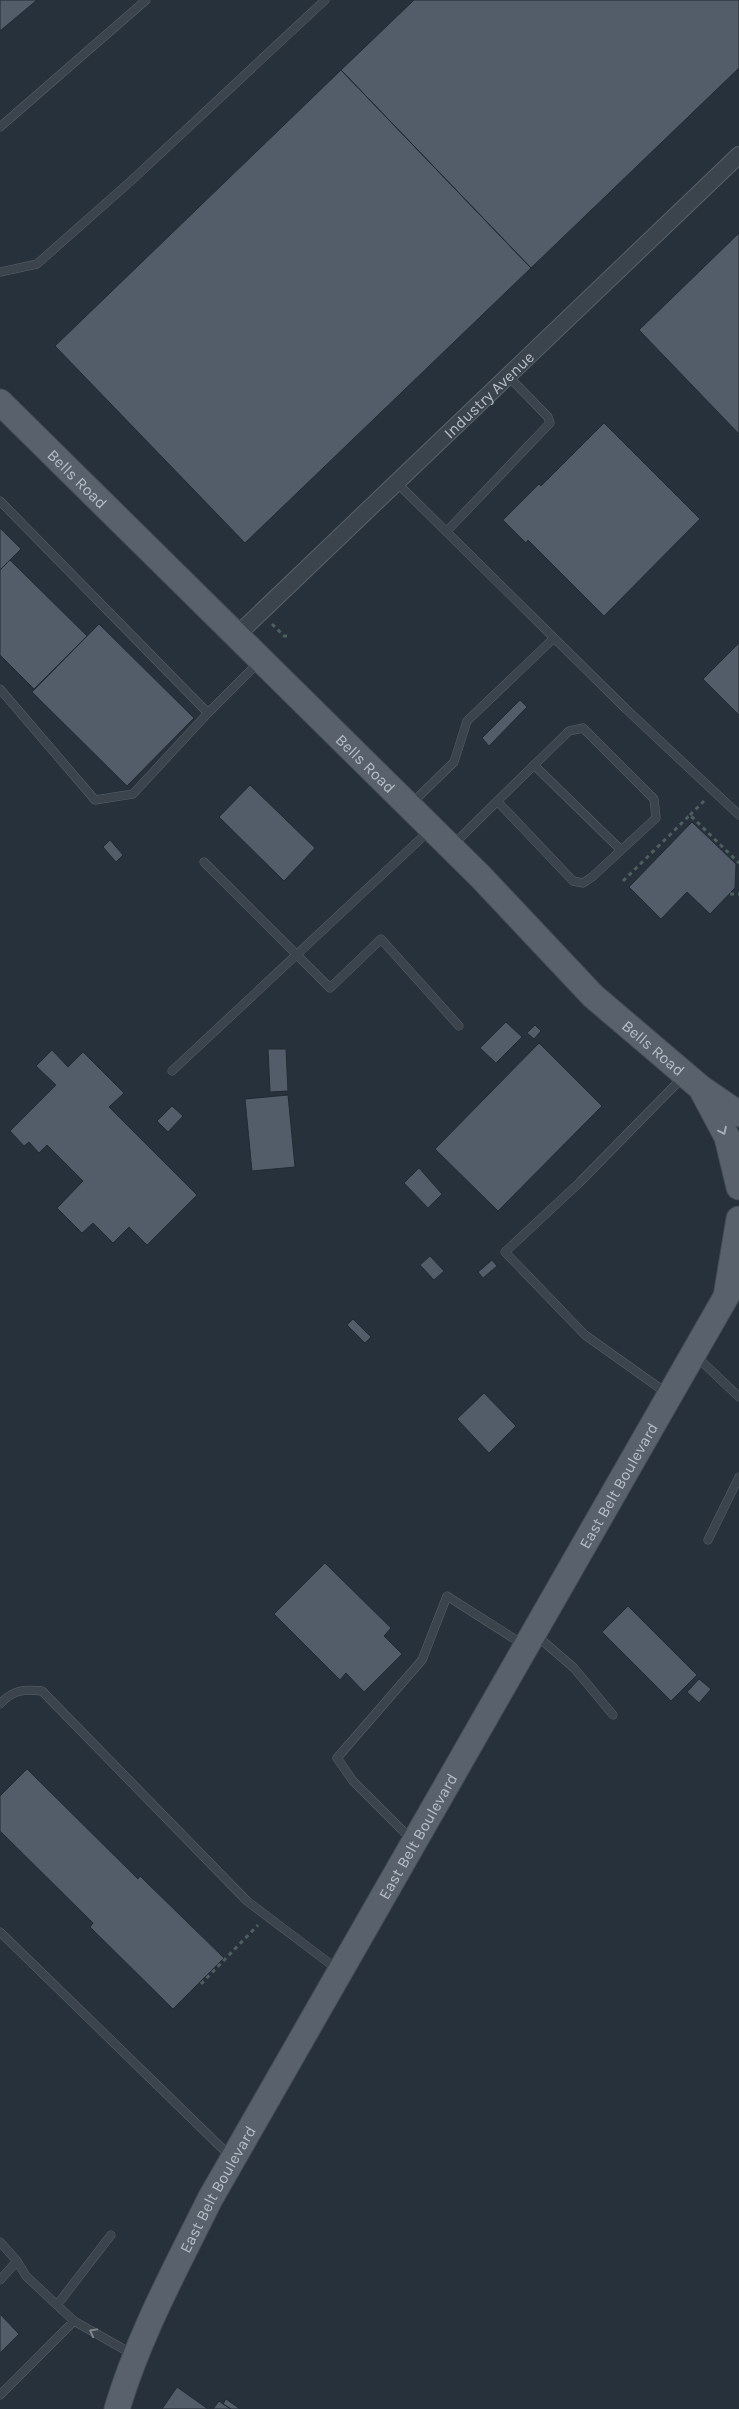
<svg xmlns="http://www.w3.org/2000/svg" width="739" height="2409" font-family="Karla,sans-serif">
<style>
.building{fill:#535d69;stroke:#222a33}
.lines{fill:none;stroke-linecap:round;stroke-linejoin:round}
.service-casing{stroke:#59616a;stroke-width:9}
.minor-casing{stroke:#59616a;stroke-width:18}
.primary-casing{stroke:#444c55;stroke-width:27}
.path{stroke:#4e5f60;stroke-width:3;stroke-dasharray:4 4;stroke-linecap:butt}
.service{stroke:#3b434c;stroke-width:8}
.minor{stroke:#3b434c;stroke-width:16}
.primary{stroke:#59626c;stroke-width:25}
.oneway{stroke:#a4acb5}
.oneway2{stroke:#7f8790}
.labels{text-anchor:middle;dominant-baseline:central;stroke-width:4;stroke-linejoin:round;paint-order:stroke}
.street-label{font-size:16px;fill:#b7bec7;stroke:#202831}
</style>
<rect width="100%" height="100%" fill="#27313b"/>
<path class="building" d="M0 0H37L0 31Z
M414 0H739V68L531 268 341 70Z
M341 70 531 268 245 543 55 346Z
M739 233V434L639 330Z
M604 423 700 519 604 616 528 540 526 543 503 520 539 484 541 486Z
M0 528 21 549 0 570Z
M10 560 87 636 34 689 0 655V570Z
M99 624 194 718 127 786 32 692Z
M739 643V715L703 679Z
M520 700 527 707 489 746 482 738Z
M250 785 315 848 284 881 219 817Z
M692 822 736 864 735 888 710 914 687 892 661 919 629 887Z
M110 840 123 855 116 862 103 847Z
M506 1022 522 1037 496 1063 480 1048Z
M535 1025 541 1031 534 1039 527 1033Z
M539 1043 602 1106 498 1211 435 1149Z
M268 1049H286L288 1091 270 1092Z
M52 1050 68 1067 83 1052 124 1093 109 1107 197 1195 147 1245 129 1227 113 1243 93 1223 82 1233 57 1208 83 1181 47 1145 39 1153 29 1142 24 1146 10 1131 56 1085 36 1066Z
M288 1095 295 1167 252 1171 245 1099Z
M172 1106 183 1116 168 1132 157 1121Z
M419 1168 442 1194 428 1208 404 1183Z
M430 1256 444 1271 434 1280 420 1265Z
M492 1260 497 1266 483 1278 478 1272Z
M353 1319 371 1337 365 1343 347 1325Z
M484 1393 516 1426 489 1453 457 1419Z
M325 1563 391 1628 384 1636 402 1654 364 1692 346 1673 340 1680 274 1614Z
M628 1606 697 1675 671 1701 602 1632Z
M699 1679 711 1689 699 1703 687 1692Z
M27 1769 138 1879 140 1876 224 1958 173 2009 90 1927 93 1923 0 1831V1796Z
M0 2314 19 2334 0 2353Z
M177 2387 208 2409H162Z
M226 2399 240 2409H231L223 2404Z
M219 2401 223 2404 231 2409H213Z"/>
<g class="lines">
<defs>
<path id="service" d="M0 127 146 0
M0 272 37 264 132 180 325 0
M396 482 625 708 739 815
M0 501 208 713 258 663
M447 531 550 423 548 417 507 375
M0 689 95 800 133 794 208 713
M534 765 621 850
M412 803 454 762 467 721 554 638
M454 844C492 806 530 769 569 731L583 728 654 799 656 818 592 877 583 883 573 881 497 801
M204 862 330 988 381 939 459 1026
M172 1071 430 830
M697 1357 739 1397
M668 1394 585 1335 505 1252 579 1183 683 1077
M708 1540 739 1477
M537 1636 574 1668 613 1715
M0 1704C13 1690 23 1689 42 1691L247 1901 337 1969
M411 1839 353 1781 337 1758 422 1660 447 1596 524 1645
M0 1932 230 2156
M0 2242 17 2261 26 2276 74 2321
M0 2280 17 2261
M57 2305 111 2235
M0 2395 74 2321 134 2355"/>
<g id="minor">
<path id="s1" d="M237 635 739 155"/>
</g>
<g id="primary">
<path id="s2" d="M0 402 480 876 593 996 701 1088 739 1114"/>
<path d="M703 1092 727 1137 739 1187"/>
<path d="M727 1291 739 1219"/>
<path id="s3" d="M117 2409C139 2335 176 2268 210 2199L739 1274"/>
</g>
</defs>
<use href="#service" class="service-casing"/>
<use href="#minor" class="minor-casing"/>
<use href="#primary" class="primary-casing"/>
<path class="path" d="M272 624 284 636H288
M690 815 704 801
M623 881 690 815 739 863
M730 894H739
M201 1984 258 1925"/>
<use href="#service" class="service"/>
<use href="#minor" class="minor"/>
<use href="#primary" class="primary"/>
</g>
<defs><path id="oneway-chevron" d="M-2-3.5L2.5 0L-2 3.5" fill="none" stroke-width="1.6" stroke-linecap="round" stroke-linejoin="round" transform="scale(1.25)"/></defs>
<use class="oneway" href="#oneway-chevron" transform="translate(723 1131) rotate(64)"/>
<use class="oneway2" href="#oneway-chevron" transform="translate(93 2332) rotate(-151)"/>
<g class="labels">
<g class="street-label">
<text stroke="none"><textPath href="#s1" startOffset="348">Industry Avenue</textPath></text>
<text stroke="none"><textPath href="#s2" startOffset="109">Bells Road</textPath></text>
<text stroke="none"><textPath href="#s2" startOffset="514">Bells Road</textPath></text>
<text stroke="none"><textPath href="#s2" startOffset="919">Bells Road</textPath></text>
<text stroke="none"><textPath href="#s3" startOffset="1052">East Belt Boulevard</textPath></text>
<text stroke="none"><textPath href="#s3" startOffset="648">East Belt Boulevard</textPath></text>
<text stroke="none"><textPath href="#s3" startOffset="242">East Belt Boulevard</textPath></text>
</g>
</g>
</svg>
